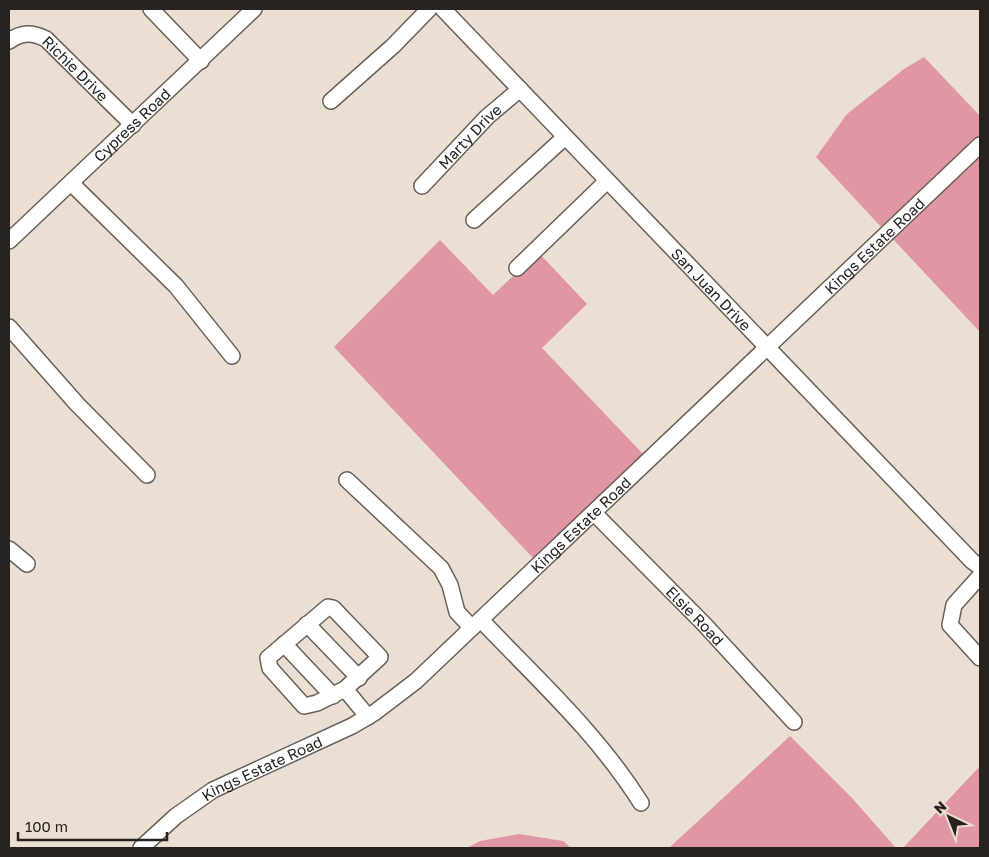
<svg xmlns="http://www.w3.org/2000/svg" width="989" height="857" font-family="'Golos Text',sans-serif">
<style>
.forest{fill:#e096a4}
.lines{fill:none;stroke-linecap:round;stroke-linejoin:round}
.minor-casing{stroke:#6b6056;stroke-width:18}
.minor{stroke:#fff;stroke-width:15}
.labels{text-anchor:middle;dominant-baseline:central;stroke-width:5;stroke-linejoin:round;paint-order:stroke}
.street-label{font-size:15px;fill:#27221e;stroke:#ebdfd3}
</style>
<rect width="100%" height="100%" fill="#ebdfd3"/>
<path class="forest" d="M924 57 980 116V137L883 229 816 157 847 114 904 69Z
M980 153V332L891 237Z
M440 240 493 295 538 252 587 304 542 348 645 456 535 560 334 347Z
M790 736 852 798 896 848H669Z
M980 766V848H903Z
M519 834 563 841 571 848H467L480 841Z"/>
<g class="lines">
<defs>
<g id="minor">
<path d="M151 9 201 61"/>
<path id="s1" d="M443 9 972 561 980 567"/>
<path id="s2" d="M9 41C22 32 32 32 46 39L133 125"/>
<path d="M331 101 393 46 429 9"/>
<path d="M71 183 176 286 232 356"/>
<path id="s3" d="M422 186 487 117 520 89"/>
<path d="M474 220 565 137"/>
<path id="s4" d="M9 241 254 9"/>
<path d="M517 268 607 181"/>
<path d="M9 327 77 404 147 475"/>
<path d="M347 480 441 568 450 585 457 612 472 628"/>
<path id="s5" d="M594 513 704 624 794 722"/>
<path d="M9 549 27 564"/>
<path d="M980 576 954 605 950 625 980 658"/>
<path d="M481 620C537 679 597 733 641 803"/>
<path d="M307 624 359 678"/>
<path d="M284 644 333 696"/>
<path d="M345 689 317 703 304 706 270 668 268 658 328 607 333 608 380 657 345 689 368 717"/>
<path id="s6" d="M141 848 176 816 213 790 352 726 374 713 416 681 980 145"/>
</g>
</defs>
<use href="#minor" class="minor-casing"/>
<use href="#minor" class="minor"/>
</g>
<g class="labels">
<g class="street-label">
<text stroke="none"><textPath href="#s2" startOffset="81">Richie Drive</textPath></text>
<text stroke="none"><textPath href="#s4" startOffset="169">Cypress Road</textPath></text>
<text stroke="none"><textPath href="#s3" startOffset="69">Marty Drive</textPath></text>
<text stroke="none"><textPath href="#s6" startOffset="956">Kings Estate Road</textPath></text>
<text stroke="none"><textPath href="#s1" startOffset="388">San Juan Drive</textPath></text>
<text stroke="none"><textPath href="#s6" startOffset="551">Kings Estate Road</textPath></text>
<text stroke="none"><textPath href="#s5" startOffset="144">Elsie Road</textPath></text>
<text stroke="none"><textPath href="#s6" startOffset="146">Kings Estate Road</textPath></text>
</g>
</g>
<rect width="989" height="857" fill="none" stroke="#27221e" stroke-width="20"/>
<g transform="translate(949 817) rotate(317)" stroke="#ebdfd3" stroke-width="4" paint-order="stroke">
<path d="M0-4L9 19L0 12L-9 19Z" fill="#27221e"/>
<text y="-8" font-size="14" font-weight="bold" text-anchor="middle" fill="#27221e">N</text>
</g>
<path d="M18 832v8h149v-8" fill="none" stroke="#27221e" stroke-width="2.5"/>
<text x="25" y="832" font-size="15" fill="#27221e" stroke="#ebdfd3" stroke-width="4" paint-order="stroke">100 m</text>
</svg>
